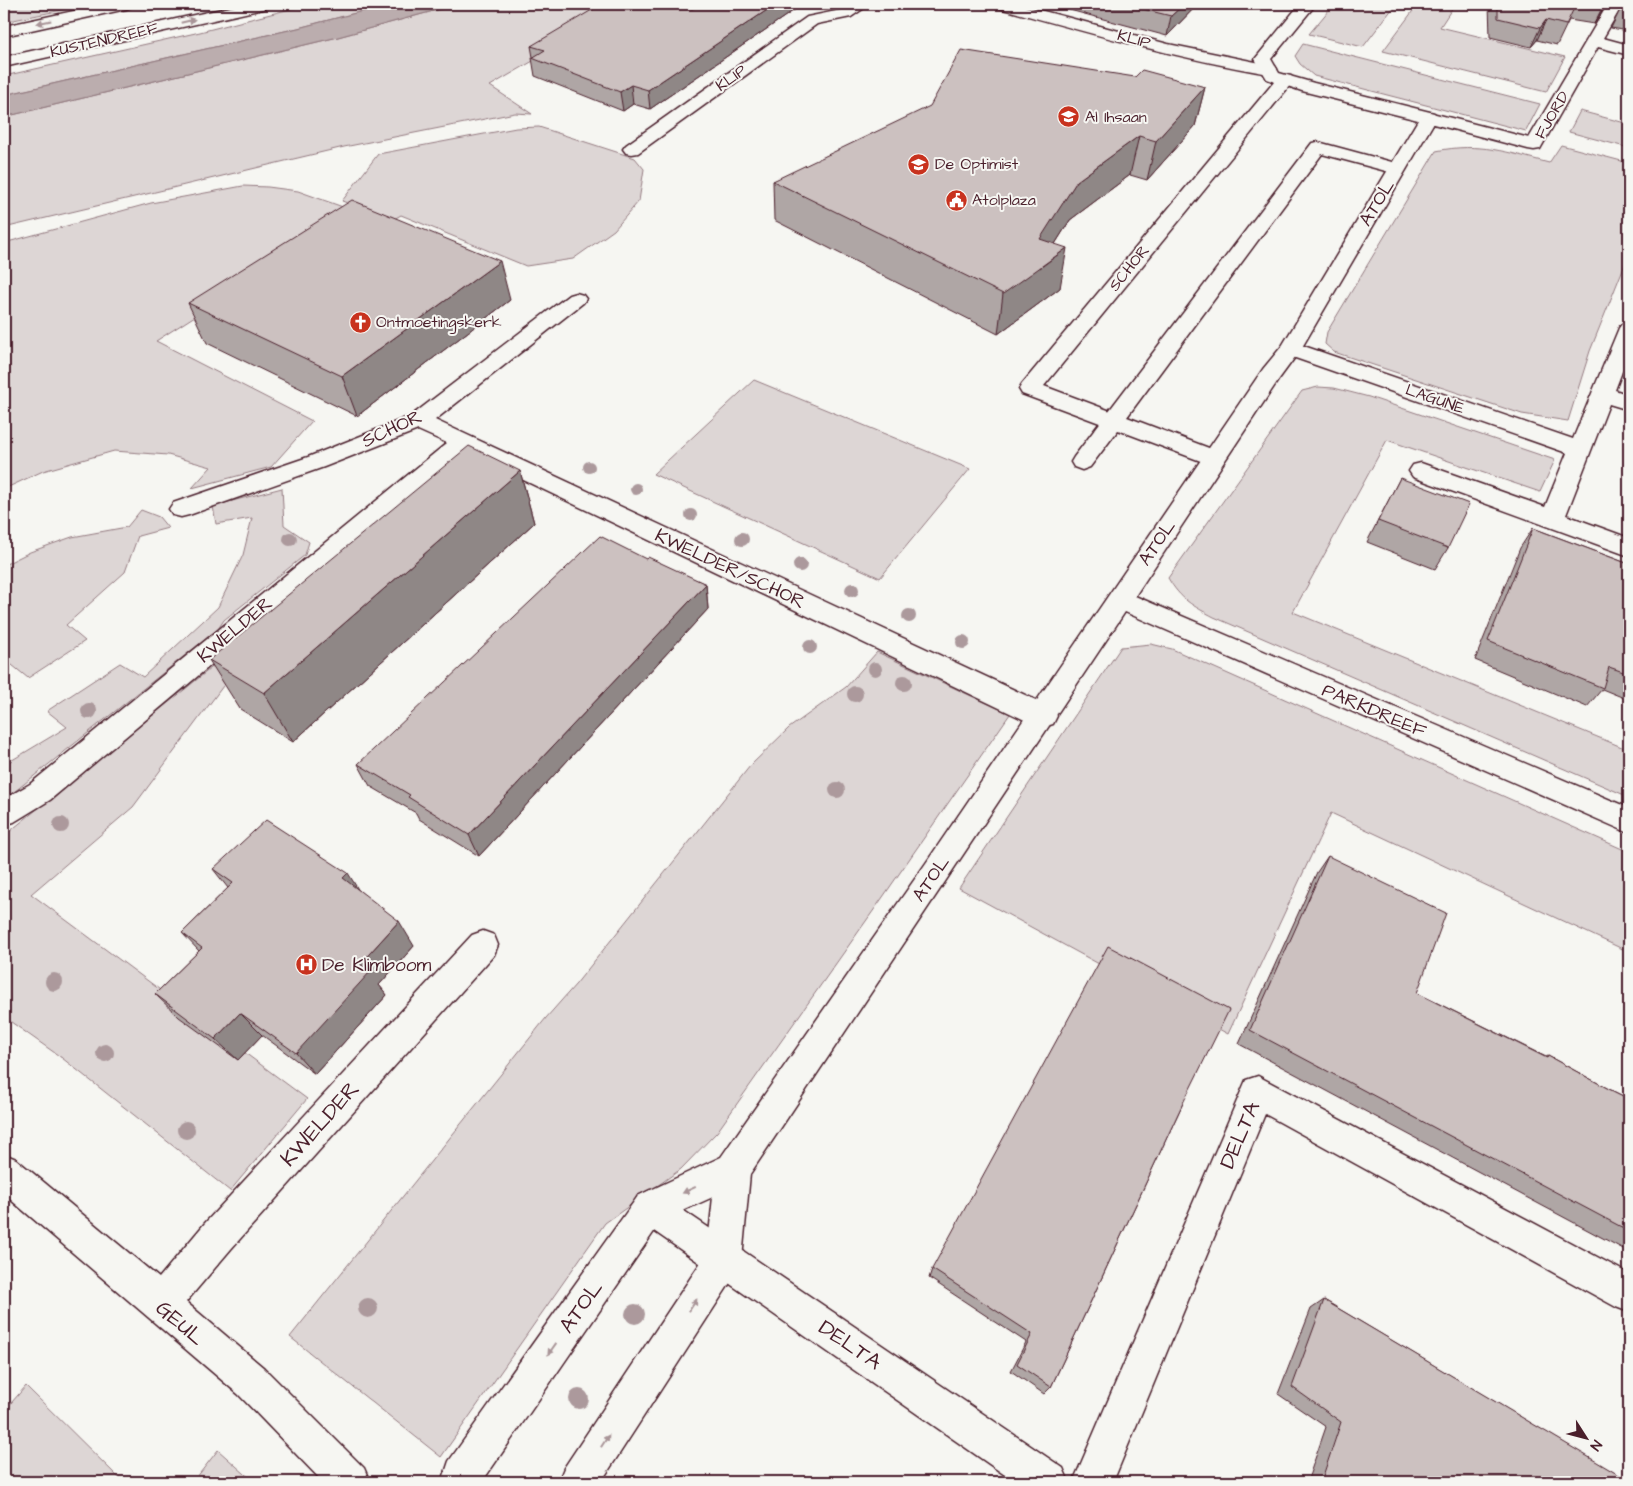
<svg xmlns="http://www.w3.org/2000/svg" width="1633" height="1486" font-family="'Architects Daughter',sans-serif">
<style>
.green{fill:#ddd6d5;stroke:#947a80}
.water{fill:#bbadae;stroke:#8e747a}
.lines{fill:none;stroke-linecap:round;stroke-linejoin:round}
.service-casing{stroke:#4a1f2b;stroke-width:3}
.pedestrian-casing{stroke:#4a1f2b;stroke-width:3}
.minor-casing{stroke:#4a1f2b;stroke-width:3}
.tertiary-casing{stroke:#4a1f2b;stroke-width:3}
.secondary-casing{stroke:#4a1f2b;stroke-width:3}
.service{fill:#f6f6f2;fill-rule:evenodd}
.pedestrian{fill:#f6f6f2;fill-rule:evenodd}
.minor{fill:#f6f6f2;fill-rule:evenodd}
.tertiary{fill:#f6f6f2;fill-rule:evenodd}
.secondary{fill:#f6f6f2;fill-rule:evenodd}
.tree{fill:#ac999c}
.wall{fill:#afa6a5;stroke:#4a1f2b}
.shaded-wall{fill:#8f8786;stroke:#4a1f2b}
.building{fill:#ccc1c0;stroke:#4a1f2b}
.oneway{fill:#a99598}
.labels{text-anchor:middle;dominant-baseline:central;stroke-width:4;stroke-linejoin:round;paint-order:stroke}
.far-street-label{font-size:16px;fill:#4a1f2b;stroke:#f6f6f2}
.far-poi-label{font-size:16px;fill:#4a1f2b;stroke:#f6f6f2;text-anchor:start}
.street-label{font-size:19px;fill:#4a1f2b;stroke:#f6f6f2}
.poi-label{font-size:19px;fill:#4a1f2b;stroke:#f6f6f2;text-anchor:start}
.near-street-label{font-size:22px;fill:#4a1f2b;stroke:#f6f6f2}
</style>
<rect width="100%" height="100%" fill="#f6f6f2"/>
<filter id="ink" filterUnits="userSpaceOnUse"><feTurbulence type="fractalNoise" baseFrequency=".02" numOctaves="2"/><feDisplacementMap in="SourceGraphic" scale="10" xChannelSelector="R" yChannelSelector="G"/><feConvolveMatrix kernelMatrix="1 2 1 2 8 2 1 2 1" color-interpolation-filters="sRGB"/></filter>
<g filter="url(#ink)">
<path class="green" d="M22 4H91L4 22V8Z
M310 4H390L298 28 4 95V76L200 32Z
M459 4H631L490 86 532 114 515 113 344 147 4 228V117L338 37Z
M1334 4H1396L1363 47 1309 34Z
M1418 4H1455L1440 27 1565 57 1546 92 1383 51Z
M1303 44 1540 104 1526 131 1314 76 1300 64 1295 56Z
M1580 111 1629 124V148L1569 132Z
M539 127 635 158 644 169 639 201 614 230 573 259 526 266 401 215 392 220 342 201 378 154 516 128Z
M1561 145 1629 163V254L1590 351 1568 421 1522 414 1334 352 1325 344 1327 332 1436 151C1480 142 1507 152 1549 163Z
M243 186 268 187 298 191 357 212 156 341 312 421 271 467 192 488 211 467 168 455 114 451 43 471 4 489V243L151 203Z
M754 380 970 469 880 578 653 474Z
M1318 387 1334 388 1369 397 1555 460 1540 492 1387 440 1293 612 1629 750V797L1214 617C1193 606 1181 600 1168 578L1302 391Z
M282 488 284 525 309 542 305 555 224 620 218 629 4 800V765L67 727 47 711 120 663 143 677 218 607 243 555 252 518 216 524 213 506Z
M141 510 159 517 168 528 138 536 125 572 66 625 85 641 28 678 7 661 4 662V565L30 552 72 537 127 527Z
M365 565 223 686 133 807 31 894 307 1099 230 1191 62 1058 4 1017V836L227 655Z
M1151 644 1172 649 1629 852V952L1331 813 1228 1034 959 888 1121 647Z
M877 652 1010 714 883 897 717 1132 681 1169 605 1223 441 1457 290 1337 546 1018 576 984 750 766 789 728 846 687Z
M26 1386 123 1482H4V1411Z
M218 1450 254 1482H193Z"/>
<path class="water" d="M390 4H459L338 37 4 117V95L298 28Z"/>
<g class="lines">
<defs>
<path id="service" d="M1318 142 1403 165 1406 169 1403 173 1397 174 1322 154 1127 417 1222 453 1225 458 1222 463 1214 466 1118 430 1090 467 1082 470 1074 467 1071 462 1074 457 1312 143Z"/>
<path id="pedestrian" d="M1285 75 1291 76 1293 80 1291 84 1044 386 1121 415 1124 420 1121 425 1113 427 1105 425 1022 394 1019 389 1022 384 1279 76Z
M576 293 583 295 586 299 583 303 435 420 1053 708 1057 716 1053 724 1043 727 1033 724 465 452 50 800 14 822 4 825V799L30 784 447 443 418 430 324 467 189 515 181 517 173 515 169 509 173 503 308 457 411 416 569 295Z"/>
<path id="minor" d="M852 4H870L851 17 817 24 638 153 632 154 626 153 623 149 626 145 807 17 841 10Z
M993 4H1017L1168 44 1275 66 1277 69 1275 72 1269 74C1176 58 1086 32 996 7Z
M1608 4H1623L1603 38 1629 45V55L1598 47 1540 149 1534 150 1528 149 1422 121 1419 117 1422 113 1428 112 1529 138Z
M1629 322V353L1615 390 1629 395V410L1609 404 1566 515 1629 538V556L1413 477 1409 471 1413 465 1421 463 1545 507 1567 453 1284 354 1281 349 1284 344 1291 343 1298 344 1573 439 1619 328 1622 324Z
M483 931 494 935 498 945 494 955 231 1249 186 1302 264 1368 364 1468 370 1482H323L238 1394 4 1194V1154L16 1159 159 1278 205 1223 472 935Z
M1258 1076 1629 1274V1312L1616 1307 1265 1114 1113 1482H1073L1246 1080Z
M650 1190 662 1196 1063 1468 1069 1482H1015L638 1220 632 1208 638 1196Z"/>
<path id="tertiary" d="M1300 4H1316L1271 59 1279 73 1314 83 1434 113 1437 117 1301 349 1279 379 1135 596 1629 808V833L1125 612 750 1174 742 1259 737 1272 601 1482H558L564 1468 707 1253 713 1197 662 1220 482 1482H442L449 1461 638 1196 721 1157 926 863 1263 369 1282 346 1418 120 1302 91 1267 79 1255 59Z"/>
<path id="secondary" d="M106 4H134L131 7 126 9 4 36V26Z
M244 4H271L268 7 263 9 4 67V57Z"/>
</defs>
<use href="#service" class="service-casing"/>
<use href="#pedestrian" class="pedestrian-casing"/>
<use href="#minor" class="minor-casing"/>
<use href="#tertiary" class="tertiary-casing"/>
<use href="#secondary" class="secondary-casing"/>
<use href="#service" class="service"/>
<use href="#pedestrian" class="pedestrian"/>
<use href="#minor" class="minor"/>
<use href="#tertiary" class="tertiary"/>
<use href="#secondary" class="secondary"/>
</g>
<g class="tree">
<circle cx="589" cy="467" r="6"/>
<circle cx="636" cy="489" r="6"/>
<circle cx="691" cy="515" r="6"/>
<circle cx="290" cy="539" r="7"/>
<circle cx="742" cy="539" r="7"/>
<circle cx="800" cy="565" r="7"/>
<circle cx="852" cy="590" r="7"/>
<circle cx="909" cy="616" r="7"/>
<circle cx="963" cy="642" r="7"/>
<circle cx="810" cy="647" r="7"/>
<circle cx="875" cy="669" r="7"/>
<circle cx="904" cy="683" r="8"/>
<circle cx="855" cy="694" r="8"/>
<circle cx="89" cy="711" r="8"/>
<circle cx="837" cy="790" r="8"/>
<circle cx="61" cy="825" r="8"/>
<circle cx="54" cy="982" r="9"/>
<circle cx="105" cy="1053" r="9"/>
<circle cx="186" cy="1130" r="9"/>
<circle cx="368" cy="1308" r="10"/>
<circle cx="635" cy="1314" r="10"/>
<circle cx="579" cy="1399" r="10"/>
</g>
<path class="wall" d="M701 4H803L650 109 633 104 623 111 535 76 532 58 533 57 531 46 692 9Z
M1047 4H1198L1167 36Z
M1489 4H1606L1594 24 1569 20 1557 45 1537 40 1531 47 1490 37Z
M1629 4V31L1611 28 1621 8Z
M1135 77 1205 87 1195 126 1147 180 1130 175 1070 220 1055 244 1060 288 998 334 774 220 773 181Z
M510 300 357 416 207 343 188 303Z
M520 471 534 523 293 742 240 709 209 660Z
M1400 478 1448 548 1435 569 1367 542Z
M1533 528 1629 564V700L1602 689 1587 707 1475 660 1520 548Z
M646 559 706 584 708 609 479 856 419 819 416 813 370 786 358 764Z
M1328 856 1417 993 1546 1057 1548 1056 1607 1088 1629 1099V1252L1239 1044 1317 872Z
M213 869 359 890 414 946 379 985 387 995 315 1074 262 1035 238 1060 179 1017 155 994 199 951 182 933 228 888Z
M1183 1103 1051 1387 1044 1394 1011 1371 1026 1342 929 1278 932 1269Z
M1324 1300 1629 1482H1307L1326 1427 1278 1394 1311 1309Z"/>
<path class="shaded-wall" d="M776 4H803L650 109 648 90Z
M1184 4H1198L1167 36 1171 16Z
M1604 4H1606L1594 24Z
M1546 20 1537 40 1531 47 1540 28Z
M631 85 633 104 623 111 620 92Z
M1205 87 1195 126 1147 180 1156 141Z
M1139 136 1130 175 1070 220 1040 268 1067 248 1060 288 998 334 1003 294 1077 181Z
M500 261 510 300 357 416 342 376Z
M520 471 534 523 293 742 264 693Z
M706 584 708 609 479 856 469 835Z
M348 873 364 899 343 878Z
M399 921 414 946 379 985 387 995 315 1074 296 1053 360 964Z
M240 1013 262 1035 238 1060 215 1039Z"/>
<path class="building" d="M602 4H674L692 9 701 4H776L648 90 631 85 620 92 532 58 545 50 531 46Z
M1122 4H1184L1171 16Z
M1498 4H1576L1566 25 1546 20 1540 28 1498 18Z
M1624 4H1629V10L1621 8Z
M961 50 1135 77 1142 70 1205 87 1156 141 1139 136 1077 181 1040 239 1067 248 1003 294 773 181 930 106Z
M352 200 500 261 342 376 188 303Z
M469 446 520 471 264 693 209 660Z
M1400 478 1469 504 1448 548 1378 521Z
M1533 528 1629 564V674L1609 667 1603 688 1488 641Z
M600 536 646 559 648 557 706 584 469 835 408 797 410 795 358 764Z
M266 820 348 873 343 878 399 921 360 964 370 972 296 1053 240 1013 215 1039 155 994 202 948 182 933 233 883 213 869Z
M1328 856 1446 913 1417 993 1547 1058 1548 1056 1607 1088 1629 1099V1231L1250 1030Z
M1108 946 1229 1010 1183 1103 1051 1387 1017 1364 1032 1334 932 1269Z
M1324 1300 1629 1481V1482H1321L1341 1422 1292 1387Z
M820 1475 830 1482H816Z"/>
<defs><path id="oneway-solid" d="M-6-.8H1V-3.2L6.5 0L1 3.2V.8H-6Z" transform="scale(1.25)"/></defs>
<g class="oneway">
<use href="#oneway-solid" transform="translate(188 21) rotate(-13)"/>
<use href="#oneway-solid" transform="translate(44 22) rotate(168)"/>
<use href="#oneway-solid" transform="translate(689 1190) rotate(155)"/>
<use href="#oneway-solid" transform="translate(693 1305) rotate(-57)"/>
<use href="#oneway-solid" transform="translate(552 1349) rotate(125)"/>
<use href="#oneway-solid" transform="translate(605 1441) rotate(-57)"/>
</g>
</g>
<defs>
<symbol id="school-disc" viewBox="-11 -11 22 22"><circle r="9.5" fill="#c8321e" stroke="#f6f6f2"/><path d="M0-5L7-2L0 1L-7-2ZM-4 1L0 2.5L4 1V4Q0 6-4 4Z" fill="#fff"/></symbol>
<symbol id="civic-disc" viewBox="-11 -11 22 22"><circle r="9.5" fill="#c8321e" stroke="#f6f6f2"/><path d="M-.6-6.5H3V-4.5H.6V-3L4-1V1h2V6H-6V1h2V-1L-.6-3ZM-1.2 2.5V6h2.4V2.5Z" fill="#fff"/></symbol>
<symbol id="church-disc" viewBox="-11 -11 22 22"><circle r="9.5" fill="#c8321e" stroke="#f6f6f2"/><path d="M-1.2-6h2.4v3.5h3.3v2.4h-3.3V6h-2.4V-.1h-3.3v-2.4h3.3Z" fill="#fff"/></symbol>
<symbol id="hospital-disc" viewBox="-11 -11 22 22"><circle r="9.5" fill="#c8321e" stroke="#f6f6f2"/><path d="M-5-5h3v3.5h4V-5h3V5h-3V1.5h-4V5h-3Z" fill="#fff"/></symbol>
</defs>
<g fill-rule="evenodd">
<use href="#school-disc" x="1056" y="104" width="25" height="25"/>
<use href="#school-disc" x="906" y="152" width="25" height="25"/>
<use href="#civic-disc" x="944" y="188" width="25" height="25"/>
<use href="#church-disc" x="348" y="310" width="25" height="25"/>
<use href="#hospital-disc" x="294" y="952" width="25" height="25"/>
</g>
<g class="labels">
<g class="far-street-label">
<text transform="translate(1134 39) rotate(15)">KLIP</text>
<text transform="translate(104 40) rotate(-13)">KUSTENDREEF</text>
<text transform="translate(731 78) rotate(-36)">KLIP</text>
<text transform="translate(1552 115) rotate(-60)">FJORD</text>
<text transform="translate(1129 268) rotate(-51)">SCHOR</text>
<text transform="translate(1435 399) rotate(19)">LAGUNE</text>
</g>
<g class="far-poi-label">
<text x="1085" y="117">Al Ihsaan</text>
<text x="935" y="164">De Optimist</text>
<text x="972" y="200">Atolplaza</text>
<text x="376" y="322">Ontmoetingskerk</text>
</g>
<g class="street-label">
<text transform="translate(1377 203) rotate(-59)">ATOL</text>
<text transform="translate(392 429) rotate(-25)">SCHOR</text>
<text transform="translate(1157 543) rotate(-56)">ATOL</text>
<text transform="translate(730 569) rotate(25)">KWELDER/SCHOR</text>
<text transform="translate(235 630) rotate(-40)">KWELDER</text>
<text transform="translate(1374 711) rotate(23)">PARKDREEF</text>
<text transform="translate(931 879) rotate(-56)">ATOL</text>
</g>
<g class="poi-label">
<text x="322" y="965">De Klimboom</text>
</g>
<g class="near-street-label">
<text transform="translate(320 1124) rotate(-48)">KWELDER</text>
<text transform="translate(1240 1135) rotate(-67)">DELTA</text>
<text transform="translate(581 1307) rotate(-55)">ATOL</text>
<text transform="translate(180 1323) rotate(40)">GEUL</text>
<text transform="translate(850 1345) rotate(34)">DELTA</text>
</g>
</g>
<rect width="1633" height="1486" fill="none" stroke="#f6f6f2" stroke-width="20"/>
<rect x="10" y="10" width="1613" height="1466" fill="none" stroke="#4a1f2b" stroke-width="2" filter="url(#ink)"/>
<g transform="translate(1586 1438) rotate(126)" stroke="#f6f6f2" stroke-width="4" paint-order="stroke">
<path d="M0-4L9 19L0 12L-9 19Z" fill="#4a1f2b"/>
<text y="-8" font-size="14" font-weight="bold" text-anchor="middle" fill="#4a1f2b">N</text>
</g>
</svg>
